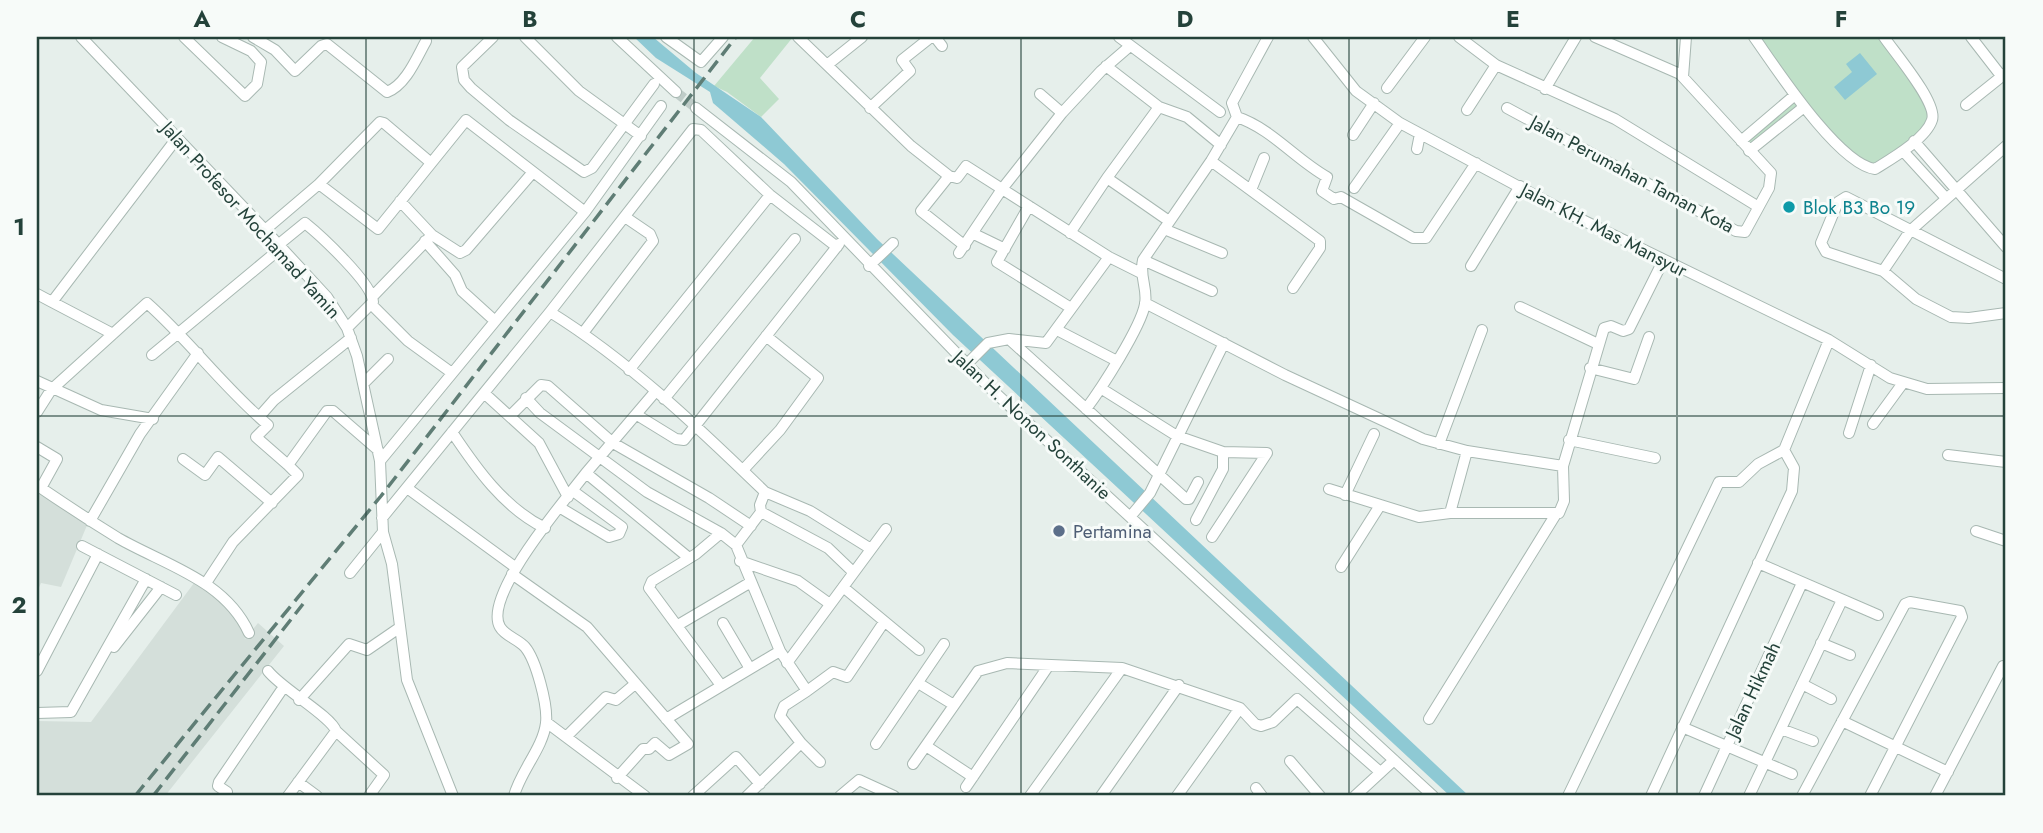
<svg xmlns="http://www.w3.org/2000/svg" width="2043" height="833" font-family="Jost,sans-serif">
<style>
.built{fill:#d4dfda}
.green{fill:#bfe0c8}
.water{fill:#8ec9d4}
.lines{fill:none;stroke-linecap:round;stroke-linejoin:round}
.minor-tunnel{stroke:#bfccc8;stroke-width:10;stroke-dasharray:10 5;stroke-linecap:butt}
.minor-casing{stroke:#a8b8b2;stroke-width:12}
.minor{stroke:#fff;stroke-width:10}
.rail{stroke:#5f7d75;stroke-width:3.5;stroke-dasharray:14 7;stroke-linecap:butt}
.grid{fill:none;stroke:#24423a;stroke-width:2;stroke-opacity:0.55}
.culture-dot{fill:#0f9aa8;stroke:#f7fbf9;stroke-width:2.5}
.service-dot{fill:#5c6f8a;stroke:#f7fbf9;stroke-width:2.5}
.labels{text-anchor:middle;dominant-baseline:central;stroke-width:6;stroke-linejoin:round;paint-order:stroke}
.street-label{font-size:19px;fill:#24423a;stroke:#f7fbf9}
.culture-label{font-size:19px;fill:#0d838f;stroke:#f7fbf9;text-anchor:start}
.service-label{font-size:19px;fill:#4e5e75;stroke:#f7fbf9;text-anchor:start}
.neatline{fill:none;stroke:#24423a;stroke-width:2.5}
.grid-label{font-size:23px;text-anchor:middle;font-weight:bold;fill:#24423a}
</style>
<rect width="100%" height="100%" fill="#e6efeb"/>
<path class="built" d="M37 490 88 523 61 587 41 583 37 592Z
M194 583 214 594 240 623 245 639 258 623 284 646 165 796H37V721L91 722Z"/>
<path class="green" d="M755 37H793L760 78 779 99 761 117 727 92 714 86Z
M1754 37H1889L1933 116 1903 151 1866 168 1804 107 1749 151 1741 141 1794 95Z"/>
<path class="water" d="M634 37H653L696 73 761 117 877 239 1469 796H1450L953 335 784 164 713 103 710 92 656 58Z
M1860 53 1877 74 1845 100 1834 87 1852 72 1846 64Z"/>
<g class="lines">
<path class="minor-tunnel" d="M676 92 696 108"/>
<defs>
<path id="minor" d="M81 37 265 230 327 297 347 328 357 356 380 461 383 532 392 564 407 680 453 796
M184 37 245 96 257 84 261 62 251 51 222 37
M253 37 275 50 295 71 321 46 327 44 387 92C406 85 417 57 426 41
M493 37 462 67 464 80 471 88 509 120 584 172 592 168 654 84
M525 37 579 91 641 136
M617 37 676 92
M666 37 701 62 723 37
M798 37 911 146 949 176 957 178 966 166 1109 257 1141 273
M935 37 942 46
M1119 37 1220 112
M1313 37 1356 91 1400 123 1568 213 1829 340 1890 378 1927 389 2006 388
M1459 37 1496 65 1615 119 1757 206
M1754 37C1776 68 1838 164 1875 169 1891 159 1926 139 1932 120 1938 103 1894 52 1884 37
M1971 37 2002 77
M827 65 862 37
M1106 66 1159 107 1187 117 1221 145
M1683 77 1686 37
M1387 88 1425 37
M1545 89 1576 37
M1040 94 1062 113 1101 71 1130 46
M1966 105 2006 73
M1159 107 1107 178 1169 221
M696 108 791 182 990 388 1433 796
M870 108 910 71 902 60 931 37
M1507 108 1736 231 1745 232 1769 188 1771 173 1680 74 1595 37
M1467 110 1496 65
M1237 117C1272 129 1295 159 1327 177L1322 191 1334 199 1341 197 1413 238H1426L1476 163
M1353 135 1374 103
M1741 141 1795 95
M1914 141 2006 247
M1417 149 1420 134
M1749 151 1804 107
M1903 151 1945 197
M1211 161 1320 241V248L1293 288
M949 176 921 211 965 246
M319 184 380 122 384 123 430 162
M1354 188 1400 123
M1251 190 1264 158
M400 201 432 235 460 253 466 250 533 172
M1029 206 997 262 1071 308
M1164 229 1222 253
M265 230 319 184 378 229 466 120 585 212
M1070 233 1107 178
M974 234 1005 249
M425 241 455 275 462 291 495 321
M278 245 305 223C320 235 373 284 373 302L347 328
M959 253 1002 189 1062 113
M1143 260 1212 291
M869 266 893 243
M1471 266 1520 186
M1883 271 1910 231 2006 146
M2006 279 1846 197 1838 202 1821 243 1826 252 1883 271 1916 299 1951 317 1969 318 2006 313
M37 294 52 302 177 138
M373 296 429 238
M52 302 113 334
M1145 303 1285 375 1423 439 1467 451 1563 466
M371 304 408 341 452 373
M1520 307 1598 344
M550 312C629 361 699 428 765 492L760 505 761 512
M1057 330 1117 361
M583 333 653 241 650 234 625 217
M1009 339 1186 499H1189L1198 482
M152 355 281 248
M966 365 988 343 1009 339 1046 343 1109 257
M1590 368 1634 379 1649 337
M629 370 770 195
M37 381 101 410 153 419
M364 383 388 359
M1102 389 1177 436 1223 452 1267 453 1212 537
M484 393 539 443 568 497
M526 398 540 413 647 492 721 533 736 545
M664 399 795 239
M1086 409C1101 389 1141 327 1145 304 1148 289 1139 276 1143 260L1211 161 1237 117 1232 103 1268 37
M37 412 51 390 147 303C190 341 224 388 268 425L256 437 288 465
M637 415 676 439 684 440 839 244
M510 416 541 385 548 386 613 443 709 498 751 526
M259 417 274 400 351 338
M1873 424 1903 383
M452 432C476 468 504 508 545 528
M1849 433 1871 365
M1569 440 1655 458
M1439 444 1482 330
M37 447 57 459 41 488C66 505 92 522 118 538 165 565 225 580 249 633
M1948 455 2006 462
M183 459 205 475 218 457 272 503
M380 461 585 212 661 106
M743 470 780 430 818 378 766 336
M586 473 655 392
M407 488 515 567
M1329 489 1419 517 1450 513H1559L1564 501 1563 466 1604 328 1611 326 1623 331 1629 329 1663 261
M765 492 810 511 871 549
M1345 495 1374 434
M559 507 609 537 619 534 622 527 573 491
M1450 513 1467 451
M1130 517 1150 493 1224 343
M382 518 550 312 693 129 701 130 770 195 837 247
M1196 520 1223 469V452
M90 521 140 434 198 353
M1976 531 2006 541
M82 546 176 595
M740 561 798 581 830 604
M1758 563 1878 615
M1341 567 1379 507
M350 573 383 532
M512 574 587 627 688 744 669 755 655 743 649 749H643L617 778
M206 583 233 542 298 475 288 465 327 411H333L378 450
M843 587 919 650
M723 623 749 667
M678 625 751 582
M1821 643 1850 655
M114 647 161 587
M787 663 886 529
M37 671 98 554
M268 671C282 689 331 716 336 731L288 796
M918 683 954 705
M720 684 649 588 652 581 696 554 721 533
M1802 684 1831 699
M807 691 833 672 847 677 884 622
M299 700 349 644 367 650 399 628
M37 713 71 712 146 579
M666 719 780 651
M1429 719 1556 514
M1842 721 1948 772
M546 722 645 796
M1682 727 1792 774
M1781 729 1813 741
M336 731 384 775 369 796
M566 737 606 697 616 700 635 684
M801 743 820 762
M876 744 944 644
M926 746 973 777
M1290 761 1320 796
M913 764 978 671 1007 663 1122 668 1240 708 1255 724 1261 726 1273 722 1297 699 1379 771
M298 782 317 796
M966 787 1049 665
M1256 788 1262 796
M227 792 218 786 219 782 283 688
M514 796C520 772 543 748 546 723 548 705 536 660 525 647 518 639 505 636 500 627 482 596 566 499 586 473L689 558
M693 796 736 757 760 784
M747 796 801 743 780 716 784 706 807 691 780 651 736 545 761 512 828 548 853 572
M840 796 859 780 894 796
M1030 796 1122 668
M1101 796 1179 685
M1177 796 1240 708
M1355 796 1394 760
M1568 796 1719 482H1739L1758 464 1784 450
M1651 796 1792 491 1794 468 1784 450 1829 340
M1704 796 1802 583
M1749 796 1842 600
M1802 796 1905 604 1910 602 1960 611 1962 617 1870 796
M1935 796 2003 666"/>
</defs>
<use href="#minor" class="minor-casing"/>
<use href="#minor" class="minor"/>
<path class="rail" d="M135 796 381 496 736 37
M153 796 303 604"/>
</g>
<path class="grid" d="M366 37V796M694 37V796M1021 37V796M1349 37V796M1677 37V796M37 416H2006"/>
<circle class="culture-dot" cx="1789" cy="207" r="7"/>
<circle class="service-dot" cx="1059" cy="531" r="7"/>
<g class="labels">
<g class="street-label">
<text transform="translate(1632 174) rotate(28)">Jalan Perumahan Taman Kota</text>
<text transform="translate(251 220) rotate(48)">Jalan Profesor Mochamad Yamin</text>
<text transform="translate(1604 230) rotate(27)">Jalan KH. Mas Mansyur</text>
<text transform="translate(1032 425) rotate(43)">Jalan H. Nonon Sonthanie</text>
<text transform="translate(1753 690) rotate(-65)">Jalan Hikmah</text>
</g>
<g class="culture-label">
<text x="1803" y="207">Blok B3 Bo 19</text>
</g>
<g class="service-label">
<text x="1073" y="531">Pertamina</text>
</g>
</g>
<rect width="2043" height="833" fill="none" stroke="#f7fbf9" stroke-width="77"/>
<rect x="38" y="38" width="1966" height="756" class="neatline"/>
<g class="grid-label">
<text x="202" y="27">A</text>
<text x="530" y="27">B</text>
<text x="858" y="27">C</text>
<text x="1185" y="27">D</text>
<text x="1513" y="27">E</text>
<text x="1841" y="27">F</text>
<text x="19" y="235">1</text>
<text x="19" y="613">2</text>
</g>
</svg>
